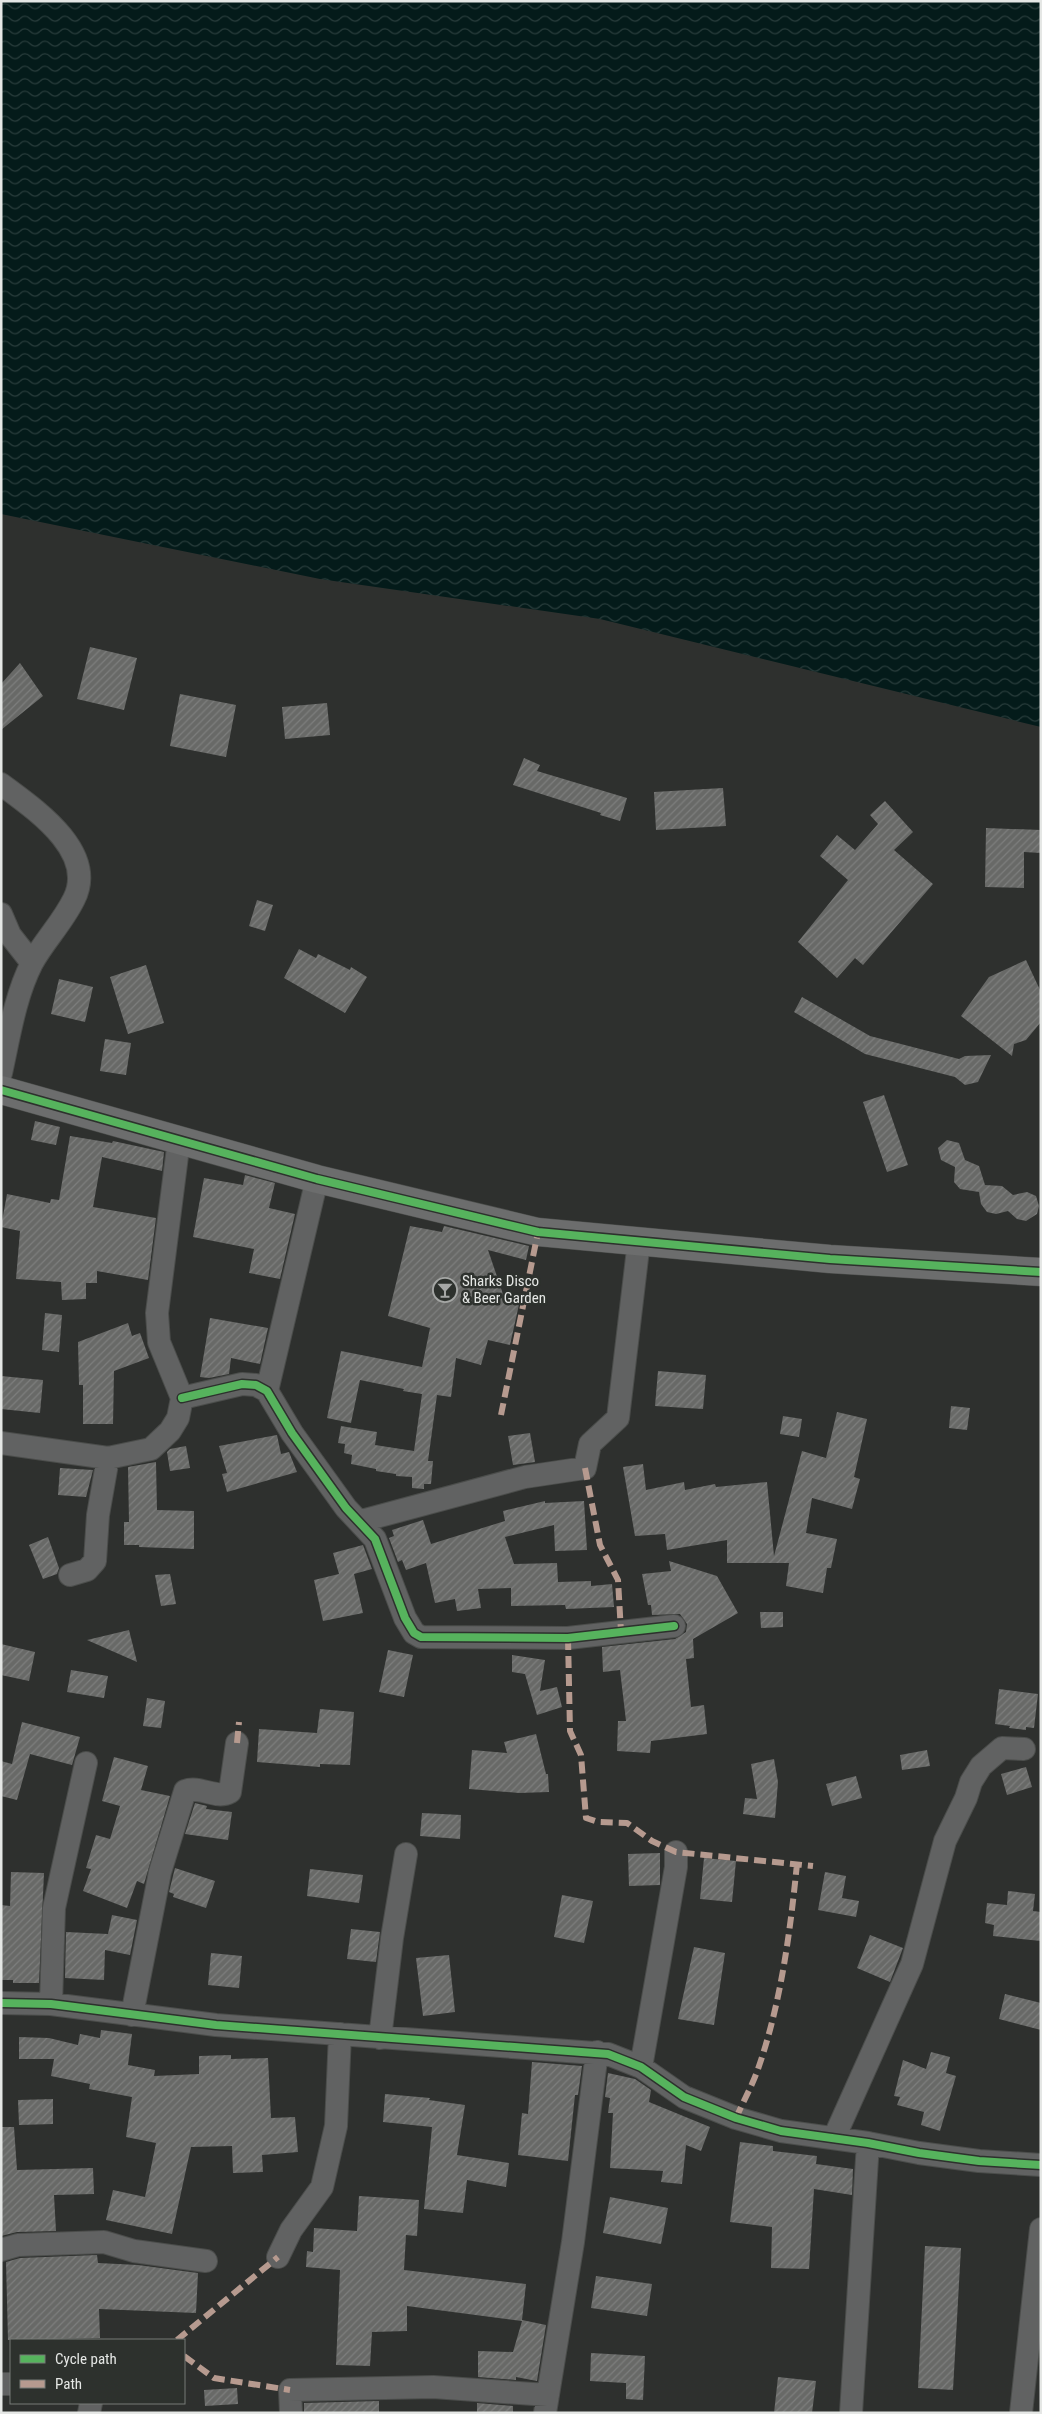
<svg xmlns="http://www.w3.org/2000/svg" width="1042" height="2414" font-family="'Roboto Condensed',sans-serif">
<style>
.water{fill:url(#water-waves)}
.building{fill:url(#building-hatch)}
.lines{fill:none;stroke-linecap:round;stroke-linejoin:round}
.street-casing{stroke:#4b4d4b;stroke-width:24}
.secondary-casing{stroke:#4b4d4b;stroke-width:29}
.street{stroke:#616262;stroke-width:22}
.secondary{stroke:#6c6d6d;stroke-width:28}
.quiet{stroke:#b69a8f;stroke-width:6;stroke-dasharray:12 6;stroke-linecap:butt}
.cycleway-casing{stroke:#2d312d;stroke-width:11}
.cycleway{stroke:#56b35d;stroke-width:8}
.labels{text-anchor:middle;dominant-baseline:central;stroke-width:5;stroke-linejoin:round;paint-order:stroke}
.poi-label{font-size:15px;fill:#e5e7e5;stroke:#2d312d;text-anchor:start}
</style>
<defs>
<pattern id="water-waves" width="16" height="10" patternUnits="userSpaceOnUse" patternTransform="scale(1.25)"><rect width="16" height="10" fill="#041b1a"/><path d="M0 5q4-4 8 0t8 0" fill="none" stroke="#283c3b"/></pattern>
<pattern id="building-hatch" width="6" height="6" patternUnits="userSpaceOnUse" patternTransform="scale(1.25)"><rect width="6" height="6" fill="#686967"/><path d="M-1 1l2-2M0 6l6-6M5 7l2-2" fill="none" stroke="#7d7e7d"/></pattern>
</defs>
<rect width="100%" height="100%" fill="#2e302e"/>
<path class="water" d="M1 1H1041V727L600 619 320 579 1 514Z"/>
<path class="building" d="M90 647 137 658 124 710 77 699Z
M20 663 43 696 1 730V684Z
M180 694 236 705 226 757 170 746Z
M327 703 330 735 285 739 282 707Z
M524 758 540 765 537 771 627 798 620 821 600 815 601 813 513 785Z
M723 788 726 826 656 830 654 792Z
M885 801 913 832 894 850 933 884 863 965 855 958 837 978 798 942 848 880 820 856 837 835 855 850 878 824 870 815Z
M986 828 1041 830V853L1024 852V888L985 887Z
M257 900 273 905 265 931 249 926Z
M299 949 316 958 318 954 350 970 351 967 367 977 345 1013 284 978Z
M1026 960 1041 992V1022L1026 1040 1014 1044 1012 1056 961 1016 989 977Z
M146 965 164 1023 128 1034 110 977Z
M59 979 93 987 85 1022 51 1014Z
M802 997 870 1036 959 1059 965 1056 991 1055 978 1082 965 1085 955 1077 865 1054 794 1012Z
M105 1039 131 1043 126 1075 100 1071Z
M884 1095 908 1165 887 1172 863 1102Z
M35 1121 60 1127 56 1145 31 1140Z
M70 1136 112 1143 113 1141 164 1152 162 1171 102 1157 93 1207 156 1218 148 1280 97 1271V1283H86V1299L62 1300 61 1282 16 1279 20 1231 1 1227 7 1194 50 1203 51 1199 59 1200Z
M947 1140 959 1143 965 1160 979 1166 985 1185 1002 1186 1013 1195 1027 1192 1036 1196 1039 1206 1037 1214 1026 1221 1017 1219 1008 1211 996 1214 987 1212 981 1204 979 1192 960 1189 954 1182 955 1167 941 1160 938 1148Z
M245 1175 275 1183 269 1208 295 1214 280 1279 249 1273 254 1249 193 1237 204 1178 243 1185Z
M410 1226 442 1232 444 1226 529 1246 526 1260 488 1250 504 1297 520 1300 510 1345 488 1340 481 1365 456 1358 451 1397 437 1395 428 1461H433L431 1484H424V1489L412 1488V1477L396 1476V1474L376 1471V1469L351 1464 352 1455 344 1453 345 1444 338 1443 341 1426 377 1432 375 1445 414 1451 422 1394 403 1391 404 1389 360 1380 351 1423 327 1418 341 1351 422 1367 430 1328 388 1316Z
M45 1313 62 1315 59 1352 42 1350Z
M210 1318 268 1328 260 1364 231 1358 229 1374 209 1378 200 1377Z
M128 1323 132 1336 140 1333 149 1358 114 1371 113 1424H83V1385H79L78 1342Z
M658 1371 706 1375 703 1409 655 1406Z
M1 1376 43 1380 40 1413 1 1409Z
M951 1406 970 1408 967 1430 949 1428Z
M837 1412 867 1419 854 1477 860 1479 852 1509 812 1498 806 1533 837 1539 831 1568H827L823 1593 786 1586 789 1563H727V1540L667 1550 665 1534 635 1536 623 1467 643 1464 646 1490 684 1482 685 1490 715 1484 716 1487 767 1482 774 1556 802 1451 826 1458Z
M783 1416 802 1419 799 1437 780 1434Z
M530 1433 535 1462 513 1465 508 1436Z
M277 1435 281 1454 289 1452 297 1472 227 1492 222 1474 227 1473 219 1446Z
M186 1446 190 1468 170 1471 167 1452 170 1449Z
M156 1462 157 1510 194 1511V1549L139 1547V1545H124V1522H129L128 1467Z
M60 1468 93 1470 86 1497 58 1495Z
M545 1501V1503L584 1501 587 1550 555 1551 554 1525 505 1537 514 1564 557 1563 558 1582 591 1581V1586L612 1584 614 1607 566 1609 565 1605 511 1606V1588L478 1589 481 1608 457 1611 455 1599 435 1603 426 1563 406 1570 402 1560 398 1562 389 1538 394 1536 392 1530 423 1520 431 1544 505 1521 503 1511Z
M48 1537 59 1568 57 1574 43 1579 29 1545Z
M363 1545 372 1569 354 1574 363 1613 323 1621 314 1580 339 1574 333 1553Z
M669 1561 717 1576 738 1613 693 1639 694 1658 686 1659 691 1707 704 1705 707 1734 651 1741 650 1753 617 1751 618 1721H626L620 1670 603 1672 602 1647 675 1639 686 1632 687 1624 680 1614 652 1615 651 1605H648L642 1574 671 1571Z
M170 1574 176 1604 161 1606 155 1575Z
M760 1612H783V1627L761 1628Z
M129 1630 137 1662 87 1640Z
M1 1644 35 1652 29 1681 1 1675Z
M388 1650 413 1655 404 1697 379 1692Z
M512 1655 545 1660 540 1691 557 1687 562 1707 537 1715 525 1674 512 1672Z
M71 1670 108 1676 104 1698 67 1692Z
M999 1689 1038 1694 1034 1728 1026 1727V1730L1009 1728 1010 1726 995 1724Z
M147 1698 165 1701 161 1728 143 1726Z
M320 1709 354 1712 350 1765 320 1764V1767L257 1762 259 1729 317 1733Z
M22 1722 80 1737 72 1765 30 1754 17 1800 1 1796V1761L12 1764Z
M536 1734 546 1774H548L549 1792 519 1793 469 1789 472 1750 507 1753 504 1742Z
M927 1750 930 1766 902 1770 900 1755Z
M114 1757 148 1766 141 1790 170 1796 144 1884 137 1881 127 1908 83 1891 91 1869 86 1868 96 1835 110 1839 120 1806 102 1801Z
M774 1759 778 1782 775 1818 743 1814 745 1798 757 1799 751 1764Z
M1026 1767 1032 1787 1007 1795 1001 1774Z
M856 1776 862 1798 832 1806 826 1784Z
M195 1803 207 1806 206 1809 232 1812 228 1840 185 1834Z
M422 1813 461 1815 460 1839 420 1836Z
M660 1853V1885L629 1886 628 1854Z
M704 1858 736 1861 732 1902 700 1899Z
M175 1868 215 1881 206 1908 173 1897 174 1894 169 1892Z
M310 1869 363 1875 359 1903 307 1896Z
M11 1872 44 1873 39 1983H13V1980H1V1905L10 1906Z
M825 1872 846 1876 842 1898 859 1901 856 1917 818 1910Z
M1008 1891 1035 1894 1033 1911 1041 1912V1941L993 1936 994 1925 985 1923 987 1903 1007 1905Z
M562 1895 593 1901 584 1943 554 1937Z
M112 1915 137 1920 130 1955 105 1950 104 1980 65 1978 66 1932 108 1934Z
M351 1929 380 1932 376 1962 347 1959Z
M870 1935 903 1948 890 1982 857 1968Z
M694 1947 725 1953 714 2025 678 2019Z
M211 1953 242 1956 239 1988 208 1985Z
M449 1955 455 2012 423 2016 416 1958Z
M1005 1994 1041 2003V2030L999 2019Z
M101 2030 132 2034 128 2065 155 2070 154 2076 199 2074V2056L231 2055V2059L268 2058 271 2118 295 2117 298 2152 262 2155 263 2172 233 2173 232 2146 191 2147 172 2234 106 2220 113 2190 145 2197 156 2143 126 2137 132 2097 89 2089 90 2084 51 2076 54 2059H19V2037L49 2038 78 2045 80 2034 100 2038Z
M931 2052 950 2057 946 2073 956 2076 940 2131 921 2125 924 2112 897 2105 900 2097 894 2096 903 2060 926 2069Z
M532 2062 582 2066 578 2095H575L568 2161 518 2155 522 2113 528 2114Z
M608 2073 635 2079 651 2090 649 2102 710 2127 701 2151 686 2145 682 2184 661 2182 663 2171 610 2168 613 2113H608L610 2098 605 2097Z
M385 2094 430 2098 429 2100 465 2105 457 2155 509 2163 506 2187 467 2180 463 2213 424 2209 432 2127 383 2122Z
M53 2099V2124L19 2125 18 2100Z
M1 2127H14L17 2170 93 2168 94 2194 54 2195 56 2231 17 2232 1 2236Z
M740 2142 773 2146V2151L817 2156 816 2164 853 2169 852 2195 814 2189 809 2269 771 2268 772 2227 730 2222Z
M359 2196 419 2200 417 2236 406 2235 404 2270 526 2284 522 2320 546 2325 537 2381 516 2377V2380L478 2377V2351L513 2352 522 2321 407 2306V2331L372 2332 370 2366 336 2365 340 2270 306 2267 307 2251 313 2252 314 2228 357 2231Z
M610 2197 668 2208 661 2244 603 2233Z
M925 2246 961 2248 953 2390 918 2388Z
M97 2255 98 2263 138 2265 198 2273 196 2313 99 2309 100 2338 8 2340 6 2262 20 2258Z
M596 2276 652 2284 647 2316 591 2308Z
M591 2353 645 2356 643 2400 626 2399V2383L590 2381Z
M778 2377 816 2381 812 2413H774Z
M237 2388 238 2404 205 2406 204 2390Z
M379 2401V2413H304V2403Z
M477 2403 513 2406V2413H477Z"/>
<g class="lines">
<defs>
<path id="street" d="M1 784C33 808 98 851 74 899 63 922 44 941 32 963 15 996 9 1037 1 1073
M1 914 10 935 32 963
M267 1391 317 1179
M182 1398 242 1384 256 1385 267 1391 292 1433 346 1508 375 1539 405 1618 414 1633 421 1637 568 1638 674 1626
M1 1443 108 1458 151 1449 170 1431 178 1418 182 1398 159 1342 157 1313 179 1140
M361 1521 525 1477 585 1468 590 1444 618 1418 639 1241
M70 1575 87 1570 95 1561 98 1515 108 1458
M1 2003 51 2004 216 2025 608 2054 641 2067 684 2097 736 2118 781 2131 868 2143 919 2153 979 2161 1041 2165
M51 2004 54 1908 86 1763
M132 2015 160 1872 185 1791C200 1785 216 1800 230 1792L237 1743
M380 2038 392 1938 406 1854
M641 2067 676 1867V1852
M834 2138 912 1964 945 1841 966 1798 971 1782 981 1766 1002 1748 1024 1749
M1 2250 18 2245 104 2242 134 2251 206 2261
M278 2257 291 2230 322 2187 336 2126 340 2034
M1 2384H11
M89 2413 91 2403
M291 2413 290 2390 433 2387 548 2395
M545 2413 573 2242 597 2052
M851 2413 868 2143
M1021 2413 1041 2229"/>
<path id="secondary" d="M1 1090 317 1179 538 1232 830 1259 1041 1272"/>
</defs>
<use href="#street" class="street-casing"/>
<use href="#secondary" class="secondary-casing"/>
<use href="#street" class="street"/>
<use href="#secondary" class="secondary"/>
<path class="quiet" d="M501 1415 538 1232
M585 1468 600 1545 618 1580 621 1632
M568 1638 570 1731 581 1755 586 1818 598 1822 627 1823 652 1841 676 1852 813 1866
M237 1743 239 1722
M736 2118C743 2102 752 2086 758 2069 781 2003 790 1933 797 1864
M177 2340 278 2257
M184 2356 214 2378 290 2390"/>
<defs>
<path id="cycleway" d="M1 1090 317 1179 538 1232 830 1259 1041 1272
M182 1398 242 1384 256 1385 267 1391 292 1433 346 1508 375 1539 405 1618 414 1633 421 1637 568 1638 674 1626
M1 2003 51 2004 216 2025 608 2054 641 2067 684 2097 736 2118 781 2131 868 2143 919 2153 979 2161 1041 2165"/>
</defs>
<use href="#cycleway" class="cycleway-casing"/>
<use href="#cycleway" class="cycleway"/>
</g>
<defs>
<symbol id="bar-ring" viewBox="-11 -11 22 22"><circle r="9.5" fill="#2d312d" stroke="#a5a7a5" stroke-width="1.5"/><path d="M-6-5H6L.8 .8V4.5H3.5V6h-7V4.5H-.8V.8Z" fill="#a5a7a5"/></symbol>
</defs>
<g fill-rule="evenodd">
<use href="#bar-ring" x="431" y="1276" width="28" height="28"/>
</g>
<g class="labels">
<g class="poi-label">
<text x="462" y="1281">Sharks Disco<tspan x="462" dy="17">&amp; Beer Garden</tspan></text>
</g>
</g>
<rect width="1042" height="2414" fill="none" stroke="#e5e7e5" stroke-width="5"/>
<rect x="10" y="2339" width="175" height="65" fill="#2d312d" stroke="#777a77"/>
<rect x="20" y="2355" width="25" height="8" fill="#56b35d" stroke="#777a77"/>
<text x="55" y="2364" font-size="15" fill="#e5e7e5">Cycle path</text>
<rect x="20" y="2380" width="25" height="8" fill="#b69a8f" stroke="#777a77"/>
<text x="55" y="2389" font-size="15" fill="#e5e7e5">Path</text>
</svg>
